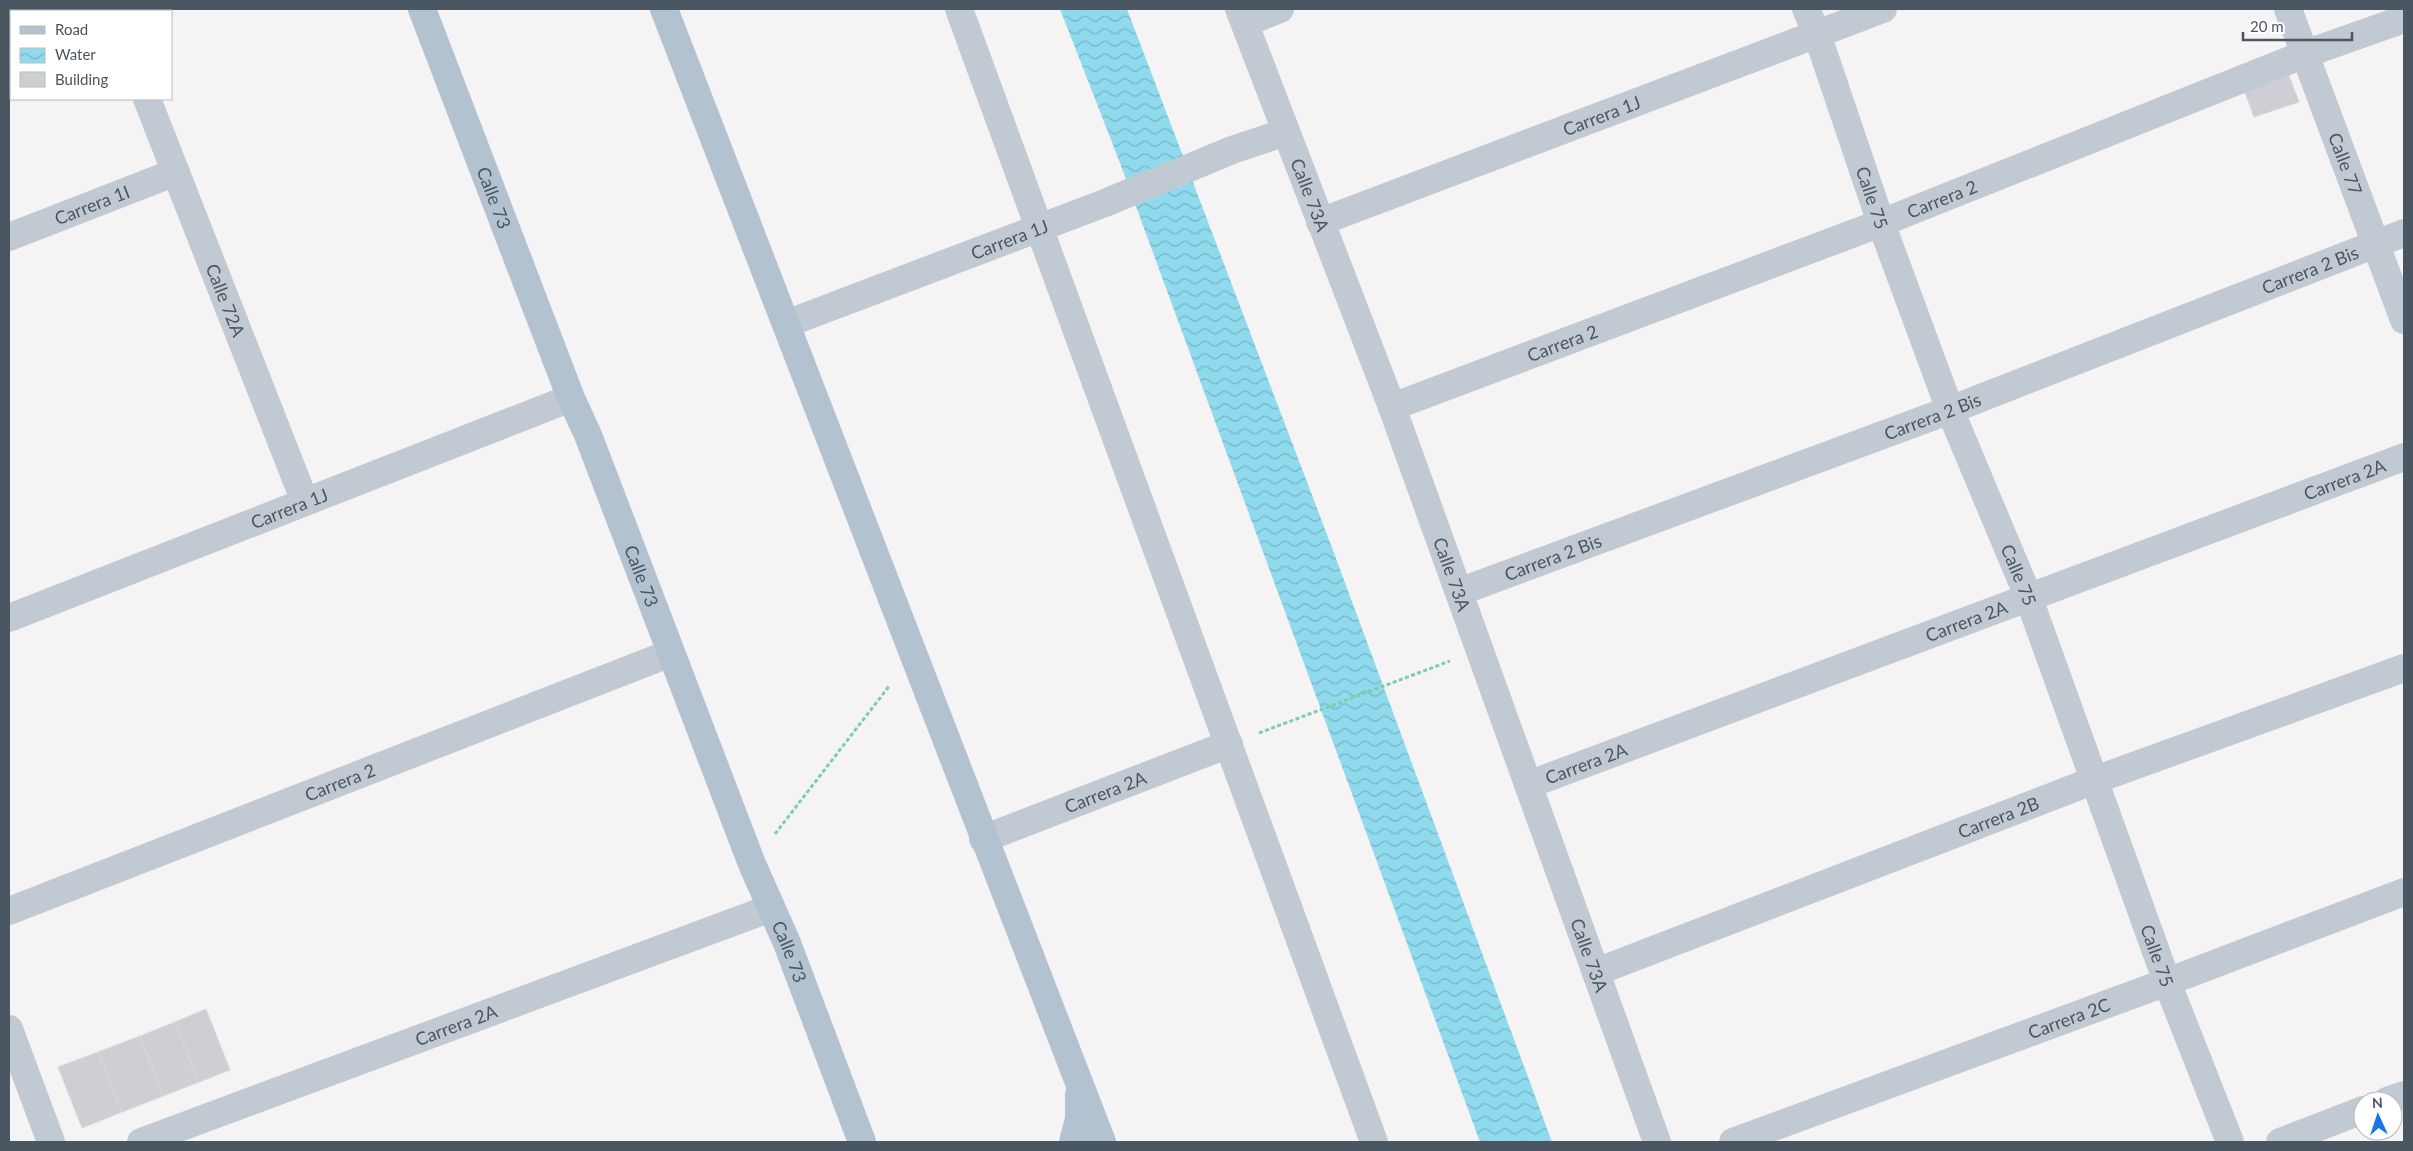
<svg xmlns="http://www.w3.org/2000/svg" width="2413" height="1151" font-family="Lato,sans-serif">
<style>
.water{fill:url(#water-waves)}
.building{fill:#cdcfd5;stroke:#d7d9de}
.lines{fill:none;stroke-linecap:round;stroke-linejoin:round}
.path{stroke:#7ad0a6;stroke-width:3;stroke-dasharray:4 2.5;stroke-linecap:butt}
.minor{stroke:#c1cad2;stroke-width:28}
.major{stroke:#b3c2d1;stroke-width:28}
.labels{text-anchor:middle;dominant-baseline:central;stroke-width:4;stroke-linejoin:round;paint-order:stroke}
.street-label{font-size:18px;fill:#4a5661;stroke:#fff}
</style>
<defs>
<pattern id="water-waves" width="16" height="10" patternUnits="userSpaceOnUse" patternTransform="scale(1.25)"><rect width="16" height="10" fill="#90daee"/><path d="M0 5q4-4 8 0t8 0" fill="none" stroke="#78b4c4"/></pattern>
</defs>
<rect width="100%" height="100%" fill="#f5f3f3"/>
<path class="water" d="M1060 9H1127L1334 553 1552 1142H1480L1120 163Z"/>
<path class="building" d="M2285 65 2299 102 2254 117 2241 81Z
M206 1009 230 1070 199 1082 175 1022Z
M175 1022 199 1082 163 1096 140 1036Z
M140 1036 163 1096 122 1112 98 1052Z
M98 1052 122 1112 82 1128 58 1067Z"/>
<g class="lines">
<path class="path" d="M1259 733 1450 661
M775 834 890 685"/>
<g class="minor">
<path d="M112 9 113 11"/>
<path d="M959 9 1374 1142"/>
<path id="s1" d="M1239 9 1392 407 1657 1142"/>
<path id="s2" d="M1806 9 1817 34 1881 223 1950 410 2028 596 2167 982 2230 1142"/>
<path id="s3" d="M2288 9 2404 320"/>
<path d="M1245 23 1280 9"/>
<path id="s4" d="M147 99 305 502"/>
<path id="s5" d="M1320 222 1883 9"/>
<path id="s6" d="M9 237 176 172"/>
<path id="s7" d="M786 324 1105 203 1232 150 1286 132"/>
<path id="s8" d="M1392 407 1881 223 2305 54 2404 19"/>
<path id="s9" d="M1459 592 1950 410 2404 233"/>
<path id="s10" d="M9 618 571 398"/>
<path id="s11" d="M1528 785 2404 457"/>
<path id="s12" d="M983 839 1229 744"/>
<path id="s13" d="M9 911 671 653"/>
<path id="s14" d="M1596 972 2095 780 2404 668"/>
<path d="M9 1029 51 1142"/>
<path d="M2387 1101 2404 1095"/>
<path id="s15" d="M141 1142 771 908"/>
<path id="s16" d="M1733 1142 2167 982 2404 892"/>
<path d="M2280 1142 2363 1110"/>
</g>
<g class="major">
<path id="s17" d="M422 9 571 398 588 435 752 864 787 943 862 1142"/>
<path d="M664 9 1102 1142"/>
<path d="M1073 1142 1079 1119V1095"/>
</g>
</g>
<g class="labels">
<g class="street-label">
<text stroke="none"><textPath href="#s5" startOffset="301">Carrera 1J</textPath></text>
<text stroke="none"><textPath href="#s3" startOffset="165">Calle 77</textPath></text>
<text stroke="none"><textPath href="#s1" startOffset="199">Calle 73A</textPath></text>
<text stroke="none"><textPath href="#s17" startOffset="202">Calle 73</textPath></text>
<text stroke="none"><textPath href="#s2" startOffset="200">Calle 75</textPath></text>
<text stroke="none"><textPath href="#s8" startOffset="588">Carrera 2</textPath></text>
<text stroke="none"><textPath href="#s6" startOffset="89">Carrera 1I</textPath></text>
<text stroke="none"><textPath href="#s7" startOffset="239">Carrera 1J</textPath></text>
<text stroke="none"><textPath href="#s9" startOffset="910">Carrera 2 Bis</textPath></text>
<text stroke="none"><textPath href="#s4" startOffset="216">Calle 72A</textPath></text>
<text stroke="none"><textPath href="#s8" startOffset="182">Carrera 2</textPath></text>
<text stroke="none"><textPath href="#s9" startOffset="505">Carrera 2 Bis</textPath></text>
<text stroke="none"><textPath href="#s11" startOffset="872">Carrera 2A</textPath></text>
<text stroke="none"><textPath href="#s10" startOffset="301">Carrera 1J</textPath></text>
<text stroke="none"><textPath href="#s9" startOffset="100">Carrera 2 Bis</textPath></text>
<text stroke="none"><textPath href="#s1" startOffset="604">Calle 73A</textPath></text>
<text stroke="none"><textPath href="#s2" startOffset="605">Calle 75</textPath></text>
<text stroke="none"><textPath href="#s17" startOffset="608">Calle 73</textPath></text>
<text stroke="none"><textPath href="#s11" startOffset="468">Carrera 2A</textPath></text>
<text stroke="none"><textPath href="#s11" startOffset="62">Carrera 2A</textPath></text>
<text stroke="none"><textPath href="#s13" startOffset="355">Carrera 2</textPath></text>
<text stroke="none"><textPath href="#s12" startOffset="131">Carrera 2A</textPath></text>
<text stroke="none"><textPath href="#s14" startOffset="431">Carrera 2B</textPath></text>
<text stroke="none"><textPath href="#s17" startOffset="1012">Calle 73</textPath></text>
<text stroke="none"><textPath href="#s1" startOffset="1009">Calle 73A</textPath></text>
<text stroke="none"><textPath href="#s2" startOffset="1010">Calle 75</textPath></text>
<text stroke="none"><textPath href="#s16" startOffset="358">Carrera 2C</textPath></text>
<text stroke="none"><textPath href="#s15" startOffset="336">Carrera 2A</textPath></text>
</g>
</g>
<rect width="2413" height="1151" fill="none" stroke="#4a5661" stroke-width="20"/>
<rect x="10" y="10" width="162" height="90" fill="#ffffff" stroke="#b7bbc0"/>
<rect x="20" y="26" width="25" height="8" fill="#b3c2d1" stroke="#b7bbc0"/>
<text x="55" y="35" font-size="15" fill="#4a5661">Road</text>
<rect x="20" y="48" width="25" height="15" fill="url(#water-waves)" stroke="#b7bbc0"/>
<text x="55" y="60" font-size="15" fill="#4a5661">Water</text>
<rect x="20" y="72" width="25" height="15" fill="#cdcfd5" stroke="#b7bbc0"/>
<text x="55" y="85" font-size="15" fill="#4a5661">Building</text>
<g transform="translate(2378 1116) rotate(357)"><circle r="24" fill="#ffffff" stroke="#b7bbc0"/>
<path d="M0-4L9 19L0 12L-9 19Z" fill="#1a73e8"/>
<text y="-8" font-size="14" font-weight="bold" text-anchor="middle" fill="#4a5661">N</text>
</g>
<path d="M2243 32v8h109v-8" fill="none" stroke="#4a5661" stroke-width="2.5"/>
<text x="2250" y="32" font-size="15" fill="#4a5661" stroke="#ffffff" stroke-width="4" paint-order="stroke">20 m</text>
</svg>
